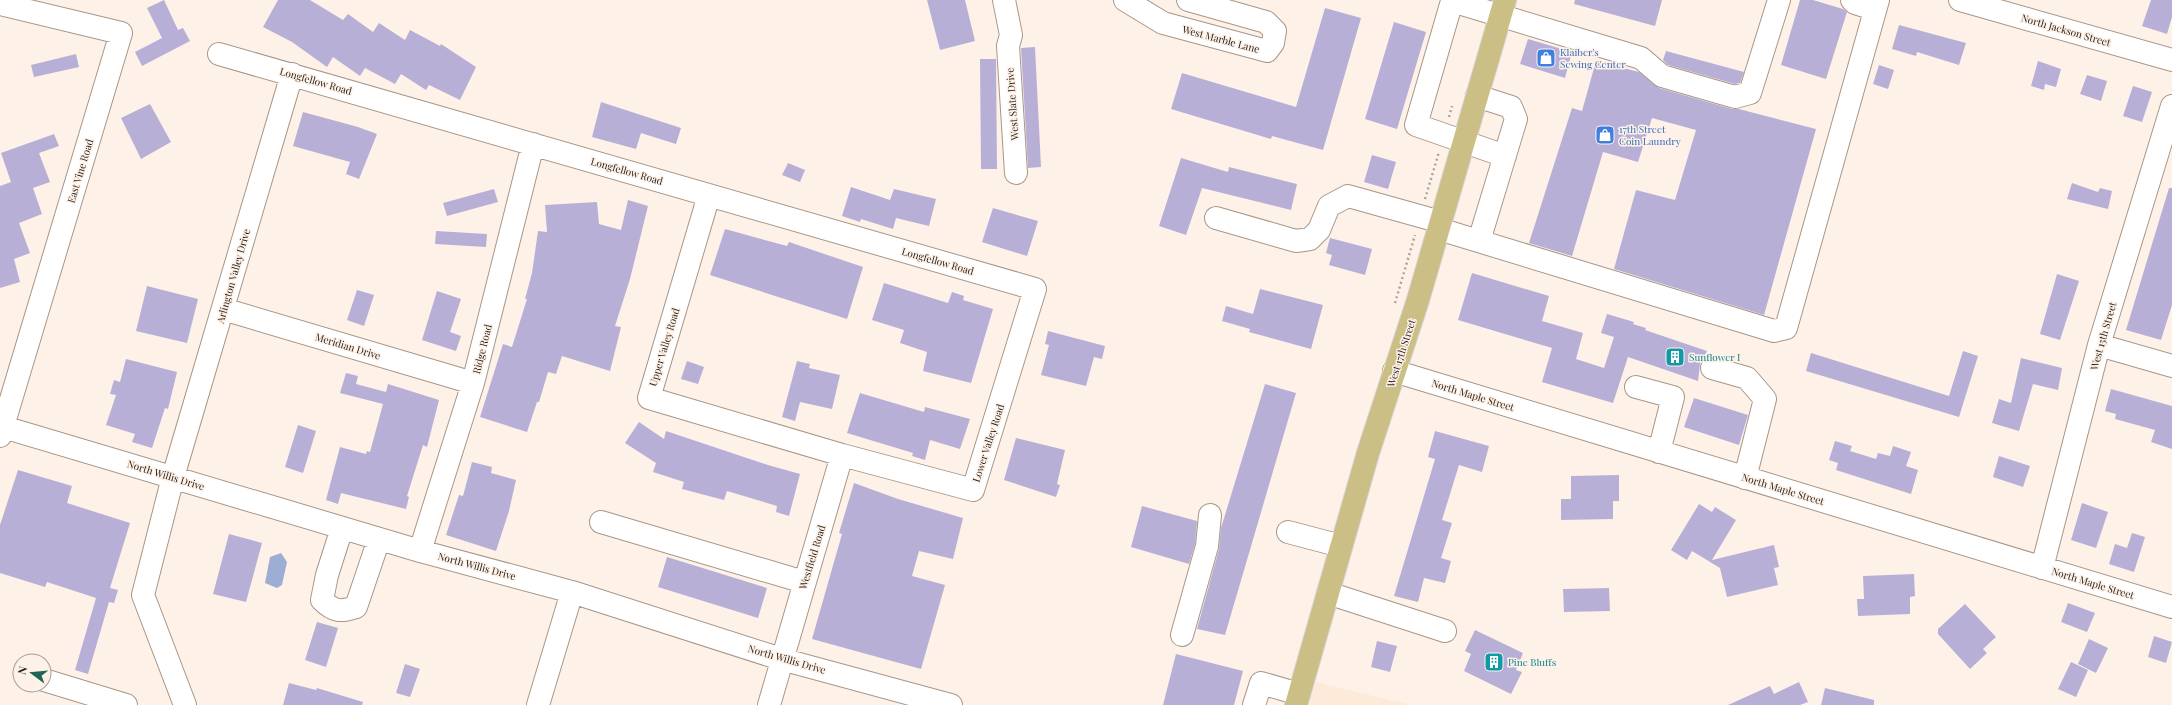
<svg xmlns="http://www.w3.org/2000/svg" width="2172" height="705" font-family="'Playfair Display',serif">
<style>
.built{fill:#feead8}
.water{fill:#9caed3}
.building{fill:#b8afd7}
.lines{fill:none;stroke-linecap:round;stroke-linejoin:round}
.minor-casing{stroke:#a89687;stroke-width:24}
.major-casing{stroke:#d3d2d1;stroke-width:24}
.path{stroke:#ada39a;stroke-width:2.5;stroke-dasharray:2 3;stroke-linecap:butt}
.minor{stroke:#fff;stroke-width:22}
.major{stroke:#ccbf86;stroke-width:22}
.labels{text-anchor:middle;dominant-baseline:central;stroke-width:3;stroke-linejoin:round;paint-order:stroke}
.street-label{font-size:10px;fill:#251e18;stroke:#fef2e8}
.shop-label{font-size:10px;fill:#366cbe;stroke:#fef2e8;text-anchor:start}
.culture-label{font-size:10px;fill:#0d838f;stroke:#fef2e8;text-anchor:start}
</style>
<rect width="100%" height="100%" fill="#fef2e8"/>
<path class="built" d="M1316 682 1411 705H1309Z"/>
<path class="water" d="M281 553 287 562 282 585 277 588 265 583 270 557Z"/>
<path class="building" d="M164 0 178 30 183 28 190 41 142 66 135 52 162 38 147 8Z
M278 0H310L343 20 348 14 373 32 379 23 405 40 410 30 440 46 441 44 476 67 460 100 429 85 426 90 401 74 395 84 365 68 360 76 333 57 327 67 292 42 263 27Z
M927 0H965L975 41 940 50Z
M1575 0H1662L1655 26 1574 4Z
M1800 0H1813L1843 9 1847 12 1826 79 1781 65Z
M2151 0H2172V17L2167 34 2142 26Z
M1325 8 1361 18 1323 150 1272 136 1271 139 1171 109 1182 73 1296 107Z
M1394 22 1426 32 1397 129 1365 119Z
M1899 25 1966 43 1959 65 1917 52 1916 56 1892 49Z
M1528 39 1572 52 1565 78 1520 64Z
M1035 47 1041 167 1028 168 1021 48Z
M1666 51 1744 72 1740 83 1735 84 1668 65 1663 60Z
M76 54 79 67 34 77 31 65Z
M980 59H996L997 169H981Z
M1596 61 1639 72 1659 88 1732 109H1739L1816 129 1764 315 1614 269 1636 190 1675 200 1696 130 1652 118 1638 162 1603 152 1572 256 1529 243 1572 108 1582 111Z
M2038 61 2061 69 2056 87 2045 84 2044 90 2031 86Z
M1879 65 1894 70 1888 89 1873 84Z
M2087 75 2107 81 2101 101 2080 94Z
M2133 86 2152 92 2142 122 2123 116Z
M601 102 681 128 676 144 641 133 636 149 592 137Z
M150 104 171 142 141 159 121 118Z
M303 112 358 127 377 134 359 179 346 174 350 162 293 146Z
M54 134 59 146 39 153 50 182 33 188 42 214 19 223 30 253 14 259 20 282 0 288V186L11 182 1 153Z
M1372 155 1396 162 1388 189 1364 182Z
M1181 158 1228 172 1229 167 1297 184 1291 210 1202 188 1186 235 1159 226Z
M788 163 805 170 800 182 782 175Z
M2072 183 2098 192 2100 188 2112 191 2108 209 2067 199Z
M851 187 890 200 894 189 936 199 929 226 896 218 893 229 861 219 860 222 842 216Z
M2169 188H2172V305L2161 340 2126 330Z
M494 189 498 202 447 216 443 203Z
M628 200 648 206 630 279 615 326 621 327 610 371 562 356 556 374 548 372 539 402H537L527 432 480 417 503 344 512 347 527 299H525L532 273 538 231 547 232 545 205 597 202 599 224 621 230Z
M993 208 1038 221 1027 256 982 242Z
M725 229 787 246 789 242 863 267 847 319 710 275Z
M436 231 487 234 486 247 435 244Z
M1330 238 1372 249 1365 275 1329 265 1332 255 1326 253Z
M1472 273 1549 296 1542 321 1583 333 1576 359 1604 368 1614 337 1601 333 1607 314 1634 322 1633 324 1646 328 1645 330 1707 351 1700 364 1698 381 1628 357 1613 403 1542 382 1552 348 1458 320Z
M2057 274 2079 281 2060 340 2040 334Z
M884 283 948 303 952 292 964 296 963 300 993 309 971 383 923 371 927 352 900 343 904 330 872 320Z
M147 286 198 299 187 343 136 331Z
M1260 289 1323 305 1311 349 1249 332 1250 329 1222 321 1226 306 1253 314Z
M357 290 374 295 364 326 347 320Z
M437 291 461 299 450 332 461 336 456 351 422 340Z
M1048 331 1105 346 1102 359 1094 357 1086 386 1041 375 1049 345 1045 344Z
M1963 351 1978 356 1959 417 1806 371 1811 353 1949 396Z
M2021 358 2062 368 2058 390 2033 384 2019 431 1992 423 1999 399 2011 403Z
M126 359 177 372 168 409 165 408 152 448 132 442 135 434 106 425 116 395 110 394 114 380 120 382Z
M687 361 704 367 698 384 681 379Z
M797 361 810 364 809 368 840 375 832 409 800 402 795 421 782 417Z
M346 373 358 376 356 384 386 392 388 384 439 400 427 447 423 445 407 496 409 497 406 509 341 493 338 504 326 500 340 447 366 454 367 451 370 452 383 404 340 393Z
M1265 384 1296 393 1225 635 1197 629 1219 549 1221 528Z
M2111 389 2172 406V449L2151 442 2155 430 2115 419 2116 414 2105 411Z
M860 393 924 412 925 407 970 419 960 449 930 440 925 460 912 456 913 453 847 433Z
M1694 398 1748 415 1739 445 1684 427Z
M639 422 664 439 666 431 768 465 800 474 789 516 776 512 777 506 727 491 724 500 682 489 684 482 653 472 656 463 625 443Z
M298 425 316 431 303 473 285 467Z
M1435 431 1489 446 1482 472 1459 465 1442 520 1452 523 1441 558 1451 561 1445 583 1424 578 1418 602 1394 596 1435 459 1428 457Z
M1016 438 1065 450 1057 484 1060 485 1056 497 1004 480Z
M1835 441 1852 446 1850 451 1876 459 1878 453 1890 456 1893 446 1911 452 1906 466 1918 470 1911 494 1836 470 1838 463 1829 460Z
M1999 456 2030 466 2023 487 1993 477Z
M472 462 492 467 491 473 516 480 509 511 496 551 446 535 459 495 463 496Z
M18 470 72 486 67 503 130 523 110 588 118 590 114 603 109 602 88 674 75 670 96 598 47 582 45 587 0 573V525Z
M1619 475V501H1613V519L1561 520V499H1571V476Z
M854 483 898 499 963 518 953 559 919 551 912 576 945 585 921 669 812 639 842 534 839 533Z
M2082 503 2108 512 2096 548 2071 540Z
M1699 504 1712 512 1715 507 1736 520 1712 560 1774 545 1779 567 1774 568 1778 585 1727 597 1720 568 1692 551 1687 560 1671 550Z
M1142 506 1197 521 1195 544 1189 564 1131 547Z
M2132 533 2145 537 2134 572 2109 564 2115 544 2127 548Z
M229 534 262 543 246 602 213 594Z
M667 557 767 588 758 618 658 587Z
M1914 574 1915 596 1910 597V614L1858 616 1857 599H1864L1863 576Z
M1609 588 1610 611 1564 612 1563 589Z
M2068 603 2095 613 2087 632 2061 622Z
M1965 604 1996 637 1983 649 1987 653 1970 669 1938 634V629Z
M317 622 338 628 326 667 305 660Z
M1475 630 1523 653 1516 670 1522 672 1511 694 1464 671 1471 654 1465 651Z
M2154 636 2172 642 2166 663 2148 657Z
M2089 639 2108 648 2096 673 2078 664Z
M1377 641 1397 646 1390 672 1371 667Z
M1176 654 1243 671 1234 705H1163Z
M2071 662 2088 670 2076 697 2058 689Z
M405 664 420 669 410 697 396 693Z
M1799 682 1808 702 1800 705H1728L1770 686 1774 694Z
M289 683 316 690 317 688 363 702 362 705H283Z
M1825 688 1874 700V705H1821Z"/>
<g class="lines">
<defs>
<path id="minor" d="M1004 0 1011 35 1008 46 1016 173
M1125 0 1163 23 1267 51 1273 43 1275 31 1266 22 1188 0
M1852 0 1855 3 1874 9
M1960 0 2172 60
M0 4 121 33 0 436
M219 54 1035 289 973 490 842 455 649 398 709 195
M1477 96 1511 107 1516 119 1479 241
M1505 156 1416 125 1452 1 1641 58 1662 76 1735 97 1750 93 1779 0
M1216 218 1296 241 1310 239 1319 230 1329 206 1348 196 1441 222
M1439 229 1774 331 1786 328 1878 0
M223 309 473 383
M2099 345 2172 366
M1712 368 1747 378 1765 399 1745 478
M1394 371 2172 607
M1636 387 1673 397 1659 452
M0 426 420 551 572 592 781 659 951 705
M601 522 804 582
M342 528 327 575 322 600C334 612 341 612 356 607L379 539
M1288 532 1341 546
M420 551 473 383 533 144
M2042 568 2099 345 2172 106
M1328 593 1445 631
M1182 635 1207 546 1210 515
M44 680 126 705
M185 705 143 595 173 477 292 74
M538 705 572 592
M769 705 842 455
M1254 705 1261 683 1299 694"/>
<path id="major" d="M1296 705 1368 453 1418 300 1505 0"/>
</defs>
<use href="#minor" class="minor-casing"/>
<use href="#major" class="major-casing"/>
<path class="path" d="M1449 117 1452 106
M1425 199 1439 152
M1395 303 1415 235"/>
<use href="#minor" class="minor"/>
<use href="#major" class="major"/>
</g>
<defs>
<symbol id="shop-square" viewBox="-11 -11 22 22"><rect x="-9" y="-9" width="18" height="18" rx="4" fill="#3f7fe0" stroke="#fef2e8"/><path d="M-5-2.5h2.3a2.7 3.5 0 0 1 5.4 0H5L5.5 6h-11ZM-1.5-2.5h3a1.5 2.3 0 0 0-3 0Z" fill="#fff"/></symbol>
<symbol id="building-square" viewBox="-11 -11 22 22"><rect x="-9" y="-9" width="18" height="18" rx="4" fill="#0f9aa8" stroke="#fef2e8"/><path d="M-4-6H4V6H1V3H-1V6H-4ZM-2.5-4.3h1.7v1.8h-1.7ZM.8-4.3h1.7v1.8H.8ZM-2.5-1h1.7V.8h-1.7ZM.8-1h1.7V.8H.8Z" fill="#fff"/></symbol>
</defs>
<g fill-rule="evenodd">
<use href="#shop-square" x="1535" y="47" width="22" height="22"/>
<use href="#shop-square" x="1594" y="124" width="22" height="22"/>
<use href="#building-square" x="1664" y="346" width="22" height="22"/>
<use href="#building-square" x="1483" y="651" width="22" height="22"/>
</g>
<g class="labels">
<g class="street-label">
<text transform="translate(2066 30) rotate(16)">North Jackson Street</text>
<text transform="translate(1221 39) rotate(15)">West Marble Lane</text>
<text transform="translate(316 81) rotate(16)">Longfellow Road</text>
<text transform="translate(1012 104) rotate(-94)">West Slate Drive</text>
<text transform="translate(80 171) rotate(-73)">East Vine Road</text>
<text transform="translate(627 171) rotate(16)">Longfellow Road</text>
<text transform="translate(938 261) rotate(16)">Longfellow Road</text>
<text transform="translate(233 276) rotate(-74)">Arlington Valley Drive</text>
<text transform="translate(2103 336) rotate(-74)">West 15th Street</text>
<text transform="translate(348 346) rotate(17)">Meridian Drive</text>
<text transform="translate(664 347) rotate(-73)">Upper Valley Road</text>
<text transform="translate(482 349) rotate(-76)">Ridge Road</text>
<text transform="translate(1401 353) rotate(-72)">West 17th Street</text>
<text transform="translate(1473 395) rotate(17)">North Maple Street</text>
<text transform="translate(988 443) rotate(-72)">Lower Valley Road</text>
<text transform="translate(166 475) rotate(17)">North Willis Drive</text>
<text transform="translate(1783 489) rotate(17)">North Maple Street</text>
<text transform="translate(812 557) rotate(-73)">Westfield Road</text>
<text transform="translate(477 566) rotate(15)">North Willis Drive</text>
<text transform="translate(2093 583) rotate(17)">North Maple Street</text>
<text transform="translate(787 659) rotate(16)">North Willis Drive</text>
</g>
<g class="shop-label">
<text x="1560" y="52">Klaiber's<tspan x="1560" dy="12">Sewing Center</tspan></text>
<text x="1619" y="129">17th Street<tspan x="1619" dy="12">Coin Laundry</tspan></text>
</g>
<g class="culture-label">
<text x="1689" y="357">Sunflower I</text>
<text x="1508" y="662">Pine Bluffs</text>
</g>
</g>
<g transform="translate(32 673) rotate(286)"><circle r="19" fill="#fef2e8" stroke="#a79d95"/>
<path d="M0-3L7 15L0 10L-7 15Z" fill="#236554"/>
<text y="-6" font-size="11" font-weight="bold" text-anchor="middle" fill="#251e18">N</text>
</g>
</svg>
